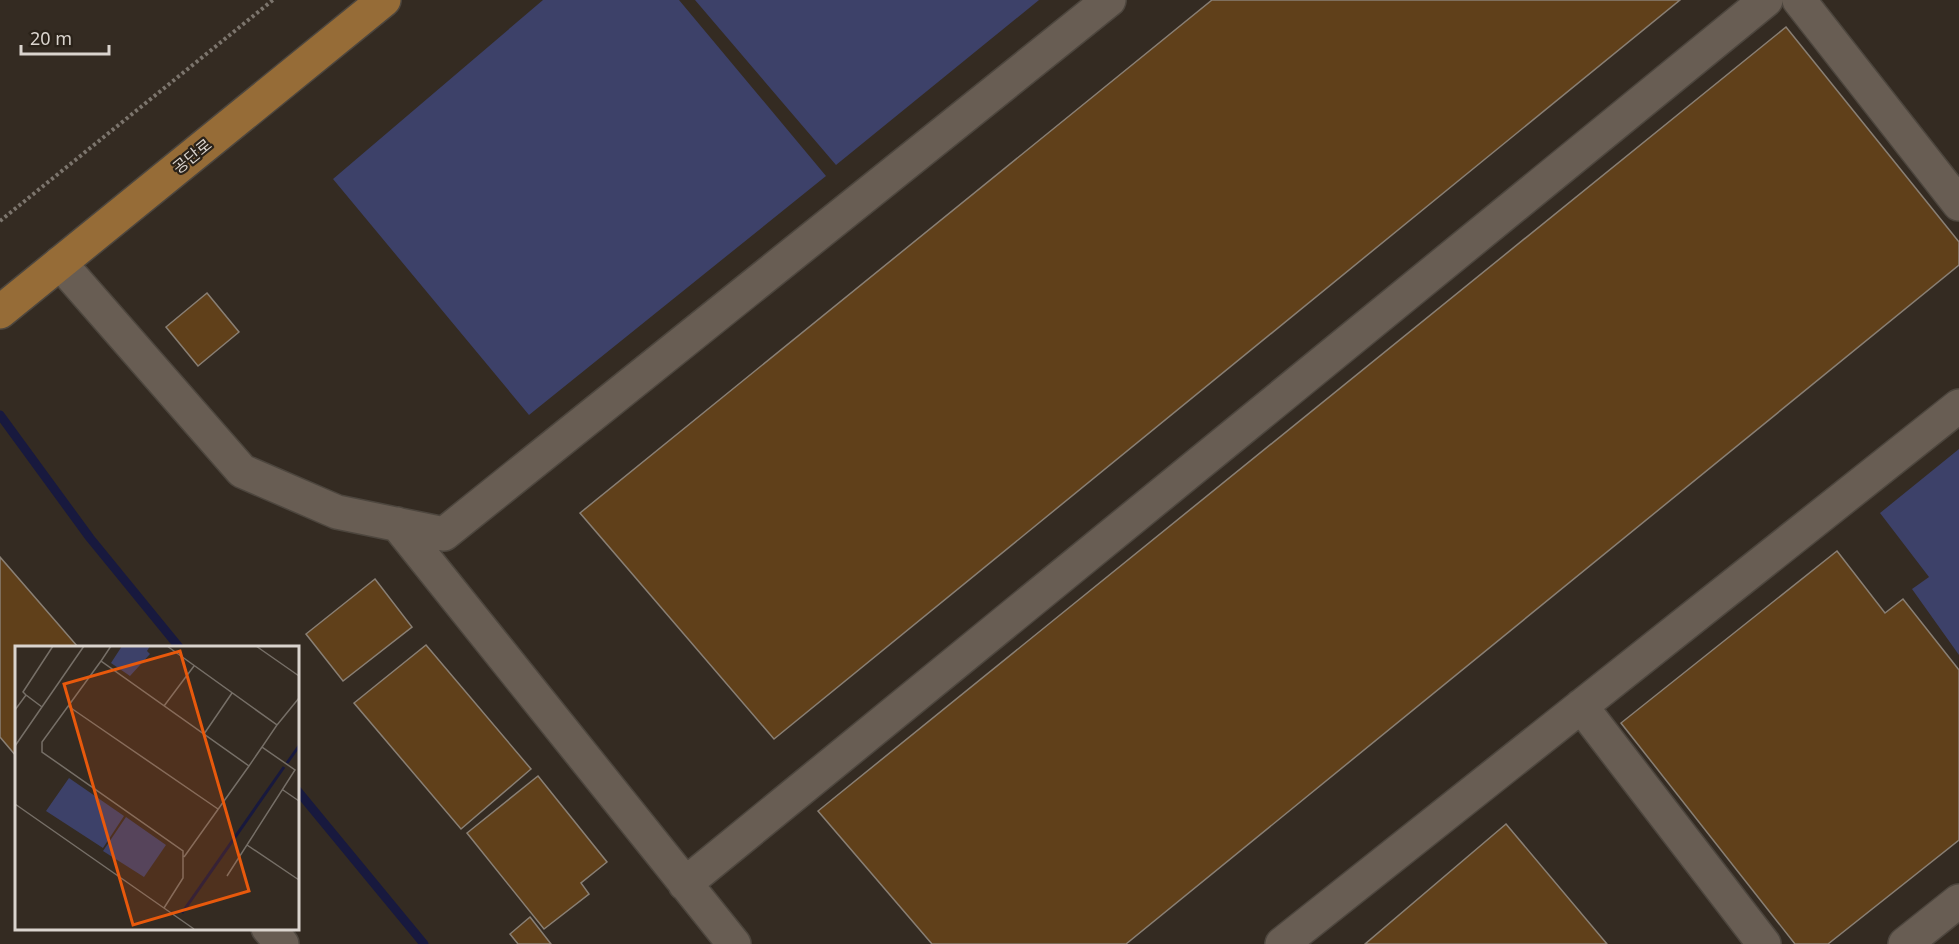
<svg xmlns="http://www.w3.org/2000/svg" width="1959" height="944" font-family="'Noto Sans','Noto Sans KR',sans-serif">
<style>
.green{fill:#3d4169}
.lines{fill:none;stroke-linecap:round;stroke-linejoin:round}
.stream{stroke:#18193e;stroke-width:9}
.building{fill:#60401a;stroke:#897f74;stroke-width:1.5}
.minor-casing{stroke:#4d463e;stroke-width:36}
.major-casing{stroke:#4d463e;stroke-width:36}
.path{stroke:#7c756d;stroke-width:4;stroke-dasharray:3 3;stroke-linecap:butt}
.minor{stroke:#685d53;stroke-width:33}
.major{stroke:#966c37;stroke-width:33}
.labels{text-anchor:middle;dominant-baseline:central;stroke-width:4.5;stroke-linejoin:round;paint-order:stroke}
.street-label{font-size:16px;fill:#dad4ce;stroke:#2a2219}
.inset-river{fill:none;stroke:#18193e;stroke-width:3}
.inset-road{fill:none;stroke:#766f67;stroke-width:1.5}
.view{fill:#e8590c;fill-opacity:0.15;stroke:#e8590c;stroke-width:3}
.inset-edge{fill:none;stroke:#dad4ce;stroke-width:3}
</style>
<rect width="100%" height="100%" fill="#342b22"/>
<path class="green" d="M543 0H679L826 176 529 415 333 179Z
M695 0H1039L836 165Z
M1959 449V655L1912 589 1929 577 1880 513Z"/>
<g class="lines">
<path class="stream" d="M0 415 90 538 179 647
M297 790 424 944"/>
</g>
<path class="building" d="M1212 0H1680L774 739 580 513Z
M1786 27 1959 242V265L1126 944H932L818 811Z
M207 293 239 332 198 366 166 327Z
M1837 551 1885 613 1903 599 1959 670V840L1828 944H1795L1621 723Z
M0 557 78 647H16V756L0 737Z
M375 579 412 627 343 681 306 634Z
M426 645 531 769 461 829 354 703Z
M538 776 607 862 581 883 589 894 544 929 467 833Z
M1506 824 1607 944H1365Z
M530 917 551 944H518L510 934Z"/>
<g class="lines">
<defs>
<path id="minor" d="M1799 0 1959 204
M60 263 242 471 337 512 444 534 1109 0
M397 524 734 944
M1581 706 1764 944
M685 884 1766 0
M268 928 282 944
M1282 944 1959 406
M1905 944 1959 901"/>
<path id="major" d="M0 312 384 0"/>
</defs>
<use href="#minor" class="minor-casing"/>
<use href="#major" class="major-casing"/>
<path class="path" d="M0 221 273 0"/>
<use href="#minor" class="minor"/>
<use href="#major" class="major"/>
</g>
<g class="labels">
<g class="street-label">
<text transform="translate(192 156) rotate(-39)">공단로</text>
</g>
</g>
<g transform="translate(15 646)">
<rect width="284" height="284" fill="#342b22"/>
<path d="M107 0H135L132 5 135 8 115 30 96 17ZM54 132 109 170 88 202 31 165ZM111 171 151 199 129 231 88 205Z" fill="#3d4169"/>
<path class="inset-river" d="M272 117 284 100M167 267 269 121"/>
<path class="inset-road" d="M96 0 86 15 234 120 247 101M152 0 262 79 247 101 280 124 212 230M241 0 284 30M86 15 27 96V106L168 205V232L149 262M11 49 8 46 38 0M53 60 203 163M149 60 179 20M0 64 11 49 27 61M262 79 284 52M189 88 217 47M0 100 69 0M268 144 284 155M0 158 179 283M232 199 284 234M169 211 234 120"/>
<path class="view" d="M165 5 234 245 118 279 49 38Z"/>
<rect width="284" height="284" class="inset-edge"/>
</g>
<path d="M21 45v9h88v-9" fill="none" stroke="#dad4ce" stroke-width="3"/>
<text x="30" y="45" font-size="18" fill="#dad4ce" stroke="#2a2219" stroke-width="4.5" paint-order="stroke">20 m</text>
</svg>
